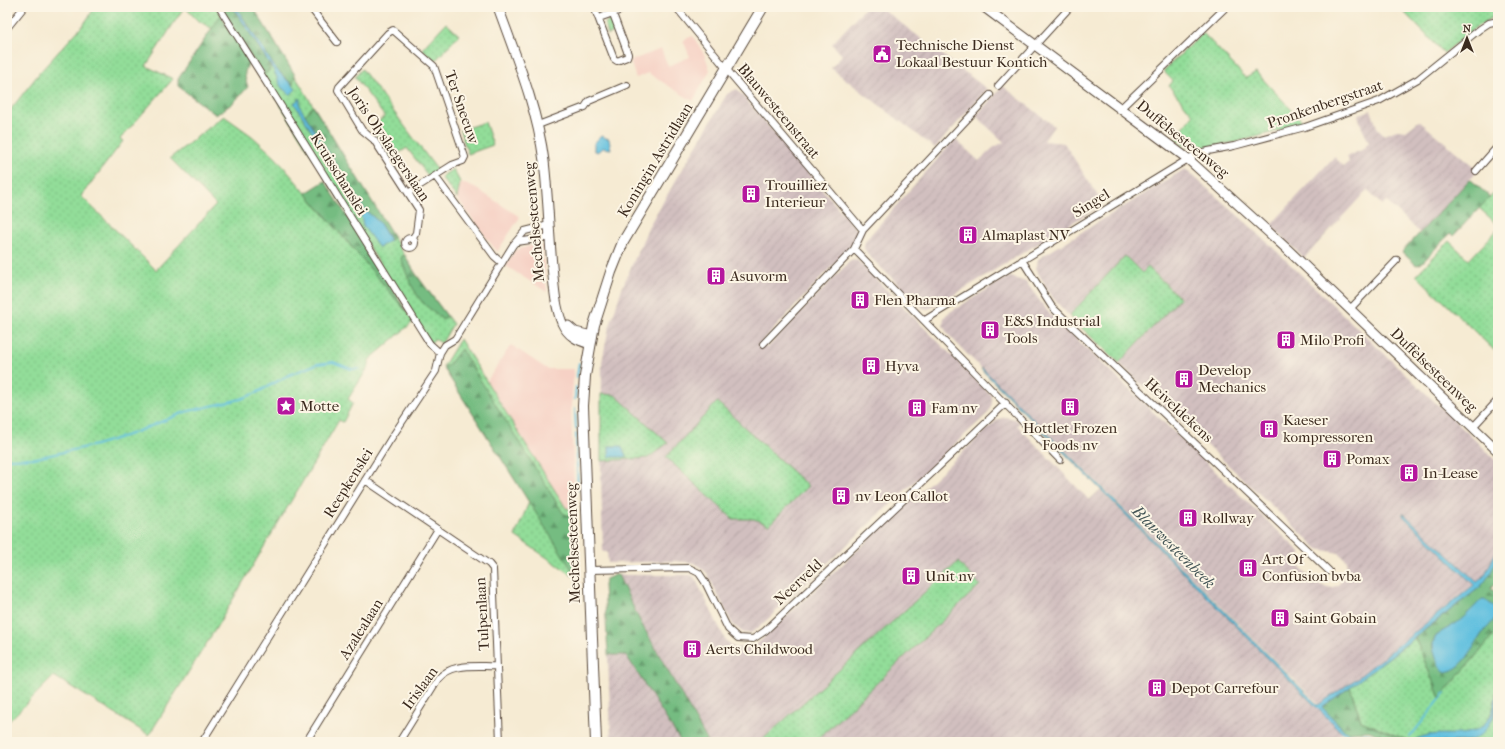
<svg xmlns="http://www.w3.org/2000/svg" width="1505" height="749" font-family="'IM FELL French Canon',serif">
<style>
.built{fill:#f6d1c5}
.industrial{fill:url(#industrial-furrows)}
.grass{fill:url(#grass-dots);stroke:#66845c}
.forest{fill:url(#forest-firs);stroke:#587350;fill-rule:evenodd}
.water{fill:#61c0df;stroke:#4e757e}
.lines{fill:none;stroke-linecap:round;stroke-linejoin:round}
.stream{stroke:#61c0df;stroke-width:2}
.street-casing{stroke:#574739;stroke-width:8}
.secondary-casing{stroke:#574739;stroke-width:11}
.primary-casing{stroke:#574739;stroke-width:12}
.street{stroke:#fff;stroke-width:6}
.secondary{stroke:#fff;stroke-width:9}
.primary{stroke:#fff;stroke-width:10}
.labels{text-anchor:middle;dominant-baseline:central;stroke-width:4;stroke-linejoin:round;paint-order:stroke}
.poi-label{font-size:15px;fill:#3b2a1e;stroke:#fcf5e5;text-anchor:start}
.street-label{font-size:15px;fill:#3b2a1e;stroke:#fcf5e5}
.water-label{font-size:16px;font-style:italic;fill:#465758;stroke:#fcf5e5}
</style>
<defs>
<pattern id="industrial-furrows" width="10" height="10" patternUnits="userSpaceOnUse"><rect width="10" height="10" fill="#d1bfbf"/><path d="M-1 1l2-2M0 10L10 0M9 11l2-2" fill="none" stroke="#b4a4a4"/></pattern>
<pattern id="grass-dots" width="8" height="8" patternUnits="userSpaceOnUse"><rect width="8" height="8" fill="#92dd99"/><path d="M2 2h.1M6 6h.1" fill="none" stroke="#7fbe83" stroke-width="1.8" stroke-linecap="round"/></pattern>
<pattern id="forest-firs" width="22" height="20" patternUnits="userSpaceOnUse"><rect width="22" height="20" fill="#75bc81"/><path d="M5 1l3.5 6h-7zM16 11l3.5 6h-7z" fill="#619969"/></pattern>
</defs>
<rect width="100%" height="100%" fill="#fcf5e5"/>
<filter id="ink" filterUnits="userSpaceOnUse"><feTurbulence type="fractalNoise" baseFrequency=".025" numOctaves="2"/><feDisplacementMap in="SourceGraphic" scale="8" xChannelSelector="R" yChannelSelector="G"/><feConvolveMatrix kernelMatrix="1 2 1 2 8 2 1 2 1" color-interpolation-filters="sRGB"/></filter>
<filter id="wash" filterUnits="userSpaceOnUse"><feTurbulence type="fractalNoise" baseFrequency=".012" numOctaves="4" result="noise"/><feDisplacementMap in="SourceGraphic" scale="16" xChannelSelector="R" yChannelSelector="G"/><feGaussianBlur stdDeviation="0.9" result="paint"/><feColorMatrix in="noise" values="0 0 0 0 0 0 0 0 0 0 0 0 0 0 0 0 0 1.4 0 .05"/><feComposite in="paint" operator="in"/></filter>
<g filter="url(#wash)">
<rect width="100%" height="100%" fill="#f6ebd3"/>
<path class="built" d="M693 36 705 56 710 70 693 101 648 73 636 78 630 61 661 49 668 66 690 57 683 40Z
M460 182 477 189 520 217 497 252 457 198Z
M537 244 542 247 547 292 506 266 515 250Z
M511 345 547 369H574L571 410 575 509 566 508 487 381Z"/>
<path class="industrial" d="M866 7H880L987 89 935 148 831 68 842 55 832 44Z
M1003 86 1054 126 1044 141 1064 143 1103 204 939 304 928 309 923 308 868 255 864 248 865 241 955 139 979 161 993 148 1004 142 976 116Z
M737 89 857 230 856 240 761 343 767 348 851 260 856 259 991 395 992 403 988 413 759 627 751 633H744L733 625 707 573 695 563 674 561 608 563 607 552H603L601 477 602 362 608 332 622 288 650 224 727 94Z
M1371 110 1378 130 1384 135 1397 130 1406 131 1419 121 1478 170 1420 233 1386 201 1382 205 1367 190 1304 258 1271 225 1334 157 1344 166 1349 162 1347 156 1362 150 1369 142 1362 128 1358 115Z
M1185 169 1251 227 1498 462V548L1484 576 1356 679 1320 705 1059 444 964 351 947 333 943 325 944 318 947 314 1006 278 1011 277 1026 282 1048 312 1301 553 1294 562 1320 585 1332 588 1338 585 1345 577 1347 561 1339 553 1318 549 1119 363 1180 297 1148 267 1142 273 1125 256 1069 316 1053 298 1035 268 1037 266 1038 259Z
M1005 417 1015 419 1020 423 1017 425 1089 500 1100 490 1342 732 1338 740 1336 742H822L818 738 980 585 958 562 760 742H708L640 621 618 575H691L695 578 726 641 735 648 755 646 997 420Z
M608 655H626L681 742H611Z"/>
<path class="grass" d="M95 7H180L183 9 146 66 173 79 120 139 123 141 81 196 156 270 216 205 170 158 224 116 252 136 276 158 407 312 413 322 369 360V366L348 399 353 403 343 422 339 420 213 633 149 735 54 676 7 723V114L41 71 84 24Z
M185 7H216L221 15 212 29 196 19Z
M219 7H253L416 274 453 324 442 343 434 339 430 344Z
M1399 7H1498V14L1476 27 1444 53Z
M608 20 614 24 616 31 608 35 605 24Z
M446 23 459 35 435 61 422 49Z
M1203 33 1246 78 1256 72 1304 123C1275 131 1215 152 1188 146 1183 146 1179 140 1175 138L1193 115 1169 86 1173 81 1163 71Z
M362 69 438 171 429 177 407 148 391 158 371 126 385 117 355 77Z
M485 122 493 145 468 154 460 130Z
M453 169 460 182 457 198 441 177Z
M1498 188V225L1479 208Z
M1498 229V354L1416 275 1449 241 1469 260Z
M1125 256 1142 273 1148 267 1180 298 1119 363 1069 316Z
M460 339 566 508 571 509 574 576 515 536 529 502 443 367Z
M601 394 615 395 668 443 648 458 601 461Z
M717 402 808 486 769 525 754 519H733L666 457Z
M958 562 980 585 819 738 822 742H760Z
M1498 630C1498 658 1505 734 1463 737 1447 737 1426 734 1412 742L1361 721 1350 687 1415 638 1440 698Z
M1498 703V742H1422C1447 736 1467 749 1486 728 1492 720 1496 713 1498 703Z
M1358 736H1366L1384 742H1343L1346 737Z"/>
<path class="forest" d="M220 7H233L271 66 267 73H262Z
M236 7H253L295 75 293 85 276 69Z
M221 15 250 61C243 73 244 74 248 87L233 103 216 115 178 86V79Z
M313 106 394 237 390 240 379 222 364 209 305 115Z
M1470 179 1490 197 1453 236 1450 233 1422 263 1417 265 1415 264 1402 252Z
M325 181 407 312 306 193Z
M405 255 416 275 447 316 442 320C437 313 431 310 425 305 413 293 407 275 401 259L402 256Z
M461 349 563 513 571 517 574 573 443 367 448 366Z
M1498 556V580L1490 588 1498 594V630L1440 698 1415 638 1479 588 1484 583ZM1483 599 1496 609V616L1481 635 1465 660 1449 671C1440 663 1425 647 1437 635 1444 629 1454 626 1461 620 1469 614 1475 605 1483 599Z
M615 575H618L640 621 708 742H681L626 655H608L604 585 606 579Z
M1350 687 1361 721 1412 742H1396L1369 731 1346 732 1322 707Z"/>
<path class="water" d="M233 7H236L276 69 296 89 290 95 281 87 274 71Z
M300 98V107L364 209 379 222 390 240 379 248 363 226 360 210 294 103Z
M601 136 609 139 611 149 603 148 597 152 594 150V143Z
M982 368 1318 705 1356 679 1474 585 1403 516V513L1477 582 1484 576 1498 548C1498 562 1489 578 1479 588L1357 682 1322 707 1346 732 1342 733 981 369Z
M609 446H621L627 457H609Z
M1482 599H1485L1496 609C1498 621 1486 627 1481 635 1472 649 1463 671 1444 672 1439 667 1437 661 1435 655 1427 633 1445 632 1459 621 1467 615 1474 607 1482 599Z
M1498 691C1498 709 1491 733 1471 740 1462 743 1424 742 1412 742 1437 723 1471 749 1491 715 1495 708 1495 698 1498 691Z"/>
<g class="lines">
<path class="stream" d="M577 377 579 363
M575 399 576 387
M575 409 576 429
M576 434 578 490
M7 459 36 458 96 445 131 434 185 412 241 399 256 393 289 375 317 364 333 362 351 369H359
M1344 732 1348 734H1355
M1410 737 1445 693
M1347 742C1360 727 1374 736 1390 742"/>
</g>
</g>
<g filter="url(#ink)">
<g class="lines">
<defs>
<path id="street" d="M219 7 423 333 430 344 440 353
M310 7 337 42
M594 7 614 59 617 61 627 57 628 54 613 14
M676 7 733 77 863 230
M599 18 630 7
M7 28 24 7
M998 86 1070 7
M1121 108 1226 7
M538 125 585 107 589 101 627 85
M1476 171 1498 146
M435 176 494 256 502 263
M408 193 452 165 463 161 465 157 434 66 393 30 388 33 339 87 338 90 362 130 374 140 419 210 416 233 412 239
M405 243a5 5 0 1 1 10 0a5 5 0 1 1-10 0Z
M517 242 550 237
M854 249 1060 460
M1022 260 1052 307 1329 571
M1350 309 1397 260
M925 320 1198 153 1234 146 1305 127 1379 101 1418 79 1480 29 1489 23 1498 21
M763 344 854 249 863 230 990 95
M1473 427 1498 400
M365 480 489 564 493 569 500 742
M589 570 689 568 699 573 705 582 728 629 738 638 753 639 765 631 1006 403
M202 742 390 440 436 371 440 353 445 345 455 339 513 245 525 231 549 225
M306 742 438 529
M399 742 438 679C452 662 477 667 497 666"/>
<path id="secondary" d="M498 7C516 57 537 107 544 161 548 196 549 231 552 266 554 285 555 306 562 323 568 336 577 340 590 344
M984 7 1188 159 1287 249 1498 451
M568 326 575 332 592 336"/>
<path id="primary" d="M596 742 583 406 585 376 594 325 611 272 623 242 763 7"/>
</defs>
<use href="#street" class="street-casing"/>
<use href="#secondary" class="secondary-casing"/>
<use href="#primary" class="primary-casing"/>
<use href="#street" class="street"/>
<use href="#secondary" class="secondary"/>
<use href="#primary" class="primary"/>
</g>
</g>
<defs>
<symbol id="civic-square" viewBox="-11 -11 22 22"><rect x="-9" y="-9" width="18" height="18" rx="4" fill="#b5179e" stroke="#fcf5e5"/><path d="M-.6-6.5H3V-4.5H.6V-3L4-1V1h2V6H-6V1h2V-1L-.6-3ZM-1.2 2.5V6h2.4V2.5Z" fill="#fff"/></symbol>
<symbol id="building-square" viewBox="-11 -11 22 22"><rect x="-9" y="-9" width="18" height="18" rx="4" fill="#b5179e" stroke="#fcf5e5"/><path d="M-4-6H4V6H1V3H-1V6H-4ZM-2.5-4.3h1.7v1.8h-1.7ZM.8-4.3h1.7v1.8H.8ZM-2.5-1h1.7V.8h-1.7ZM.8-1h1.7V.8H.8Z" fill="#fff"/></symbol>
<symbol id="sight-square" viewBox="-11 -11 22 22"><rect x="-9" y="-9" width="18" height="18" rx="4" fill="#b5179e" stroke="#fcf5e5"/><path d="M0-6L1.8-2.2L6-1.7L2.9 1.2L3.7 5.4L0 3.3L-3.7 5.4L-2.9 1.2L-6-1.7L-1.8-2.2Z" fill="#fff"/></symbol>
</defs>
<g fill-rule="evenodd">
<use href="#civic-square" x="871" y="43" width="22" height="22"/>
<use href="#building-square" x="740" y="183" width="22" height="22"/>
<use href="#building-square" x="957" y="224" width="22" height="22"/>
<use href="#building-square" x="705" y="265" width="22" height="22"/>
<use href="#building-square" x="849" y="289" width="22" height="22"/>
<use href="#building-square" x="979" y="319" width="22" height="22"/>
<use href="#building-square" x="1275" y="329" width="22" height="22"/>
<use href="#building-square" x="860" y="355" width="22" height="22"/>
<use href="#building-square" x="1173" y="368" width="22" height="22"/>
<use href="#sight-square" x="275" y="395" width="22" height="22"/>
<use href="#building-square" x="1059" y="396" width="22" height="22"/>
<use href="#building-square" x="906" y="397" width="22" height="22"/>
<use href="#building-square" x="1258" y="418" width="22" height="22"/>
<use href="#building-square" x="1321" y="448" width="22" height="22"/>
<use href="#building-square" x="1398" y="462" width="22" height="22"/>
<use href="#building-square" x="830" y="485" width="22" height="22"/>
<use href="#building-square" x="1177" y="507" width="22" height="22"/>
<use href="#building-square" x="1237" y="557" width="22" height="22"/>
<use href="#building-square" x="900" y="565" width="22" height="22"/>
<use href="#building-square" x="1269" y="607" width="22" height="22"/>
<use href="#building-square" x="681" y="638" width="22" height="22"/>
<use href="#building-square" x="1146" y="677" width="22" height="22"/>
</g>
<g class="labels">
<g class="poi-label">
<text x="896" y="45">Technische Dienst<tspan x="896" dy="17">Lokaal Bestuur Kontich</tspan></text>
<text x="765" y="185">Trouilliez<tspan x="765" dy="17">Interieur</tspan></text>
<text x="982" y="235">Almaplast NV</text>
<text x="730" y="276">Asuvorm</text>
<text x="874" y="300">Flen Pharma</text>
<text x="1004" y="321">E&amp;S Industrial<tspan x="1004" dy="17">Tools</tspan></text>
<text x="1300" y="340">Milo Profi</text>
<text x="885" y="366">Hyva</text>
<text x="1198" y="370">Develop<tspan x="1198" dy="17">Mechanics</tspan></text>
<text x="300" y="406">Motte</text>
<text x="931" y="408">Fam nv</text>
<text x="1283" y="420">Kaeser<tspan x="1283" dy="17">kompressoren</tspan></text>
<text x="1070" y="428" text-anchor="middle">Hottlet Frozen<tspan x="1070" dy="17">Foods nv</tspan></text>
<text x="1346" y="459">Pomax</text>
<text x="1423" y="473">In-Lease</text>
<text x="855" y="496">nv Leon Callot</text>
<text x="1202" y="518">Rollway</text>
<text x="1262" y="559">Art Of<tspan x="1262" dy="17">Confusion bvba</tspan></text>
<text x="925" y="576">Unit nv</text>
<text x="1294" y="618">Saint Gobain</text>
<text x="706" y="649">Aerts Childwood</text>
<text x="1171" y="688">Depot Carrefour</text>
</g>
<g class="street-label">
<text transform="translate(1325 104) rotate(-19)">Pronkenbergstraat</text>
<text transform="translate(462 107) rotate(71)">Ter Sneeuw</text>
<text transform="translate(779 111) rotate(50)">Blauwesteenstraat</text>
<text transform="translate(1183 139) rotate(39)">Duffelsesteenweg</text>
<text transform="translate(389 144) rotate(56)">Joris Olyslaegerslaan</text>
<text transform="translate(655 160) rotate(-59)">Koningin Astridlaan</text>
<text transform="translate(339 174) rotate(58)">Kruisschanslei</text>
<text transform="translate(1091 203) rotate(-32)">Singel</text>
<text transform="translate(534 222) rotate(-95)">Mechelsesteenweg</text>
<text transform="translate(1434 370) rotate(44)">Duffelsesteenweg</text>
<text transform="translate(1179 410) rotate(43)">Heiveldekens</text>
<text transform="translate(348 483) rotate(-58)">Reepkenslei</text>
<text transform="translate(573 543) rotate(-92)">Mechelsesteenweg</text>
<text transform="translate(798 582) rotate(-43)">Neerveld</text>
<text transform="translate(482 614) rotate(-93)">Tulpenlaan</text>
<text transform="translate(361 629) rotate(-58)">Azalealaan</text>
<text transform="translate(420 688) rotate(-54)">Irislaan</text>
</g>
<g class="water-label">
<text transform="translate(1174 547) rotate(45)">Blauwesteenbeek</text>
</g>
</g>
<rect width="1505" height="749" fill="none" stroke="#fcf5e5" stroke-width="24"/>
<g transform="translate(1467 38)" stroke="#fcf5e5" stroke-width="3" paint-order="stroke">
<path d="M0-3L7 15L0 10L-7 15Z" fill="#3b2a1e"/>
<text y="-6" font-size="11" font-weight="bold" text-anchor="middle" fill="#3b2a1e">N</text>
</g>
</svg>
